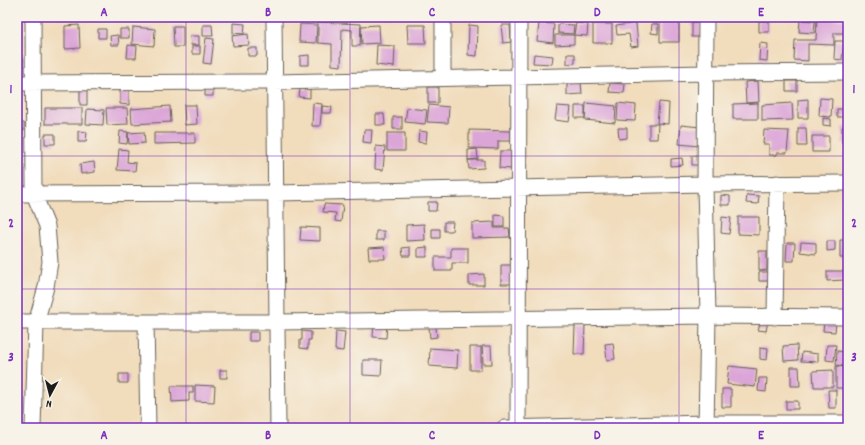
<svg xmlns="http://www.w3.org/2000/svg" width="865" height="445" font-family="Dekko,sans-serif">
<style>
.building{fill:#dba5d8}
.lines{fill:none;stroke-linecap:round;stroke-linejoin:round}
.minor-casing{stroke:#675f54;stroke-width:17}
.minor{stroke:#fff;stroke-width:15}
.grid{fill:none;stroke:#7b2cbf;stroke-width:1;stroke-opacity:0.55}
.neatline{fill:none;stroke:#7b2cbf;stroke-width:1.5}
.grid-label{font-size:13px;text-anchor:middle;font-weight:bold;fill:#7b2cbf}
</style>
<rect width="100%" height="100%" fill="#f7f3e8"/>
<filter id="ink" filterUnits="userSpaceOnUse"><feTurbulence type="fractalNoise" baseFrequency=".025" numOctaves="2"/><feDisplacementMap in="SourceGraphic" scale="8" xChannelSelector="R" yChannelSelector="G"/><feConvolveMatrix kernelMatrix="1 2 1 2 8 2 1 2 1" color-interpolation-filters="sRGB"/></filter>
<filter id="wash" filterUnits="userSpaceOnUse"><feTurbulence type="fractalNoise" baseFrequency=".012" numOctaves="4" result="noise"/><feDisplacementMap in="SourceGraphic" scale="16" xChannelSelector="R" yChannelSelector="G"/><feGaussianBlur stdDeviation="0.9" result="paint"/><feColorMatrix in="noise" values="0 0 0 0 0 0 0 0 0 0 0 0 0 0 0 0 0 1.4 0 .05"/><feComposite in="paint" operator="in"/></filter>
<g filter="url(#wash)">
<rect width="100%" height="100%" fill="#f1dcbb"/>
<g id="blocks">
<path class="building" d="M102 17H127V21L102 19Z
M146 17H169V19L146 18Z
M817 18 848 20V33H834V45L808 44V61L794 60 795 40H816Z
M800 20 815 21 814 33 799 32Z
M759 21H769V32H759Z
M318 22 361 24 360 46H352V30L342 29 341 66 332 65V44L318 43Z
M660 22H679V42H660Z
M692 22H700L701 37H692Z
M233 23 245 24 244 34 233 33Z
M539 23 554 24 553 43 537 41Z
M576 23 588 24 587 36 574 35Z
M636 23 638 46 631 47 629 34 617 35 616 26Z
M300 24 317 25 316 43 299 42Z
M558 24 574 25 573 34 558 33Z
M593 24H612V43H593Z
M652 24H658V34L651 33Z
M79 25 80 48 65 49V26Z
M203 25H212L213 36H203Z
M379 25 380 43 362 44 361 26Z
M407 25H425L426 43H408Z
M469 25 478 26 477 56 468 55Z
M501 25H510L511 42 503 43Z
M173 26H183V47H174Z
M133 27 155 29 154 46 132 44Z
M98 29H106V38H98Z
M120 29H129V38H120Z
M248 34 249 45 233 46 232 36Z
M118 35 119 45H111L110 36Z
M555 35H574V44L555 45Z
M190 36H199V45H191Z
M206 38 214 39 211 64 203 63Z
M835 41H844L842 60 834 59Z
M760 43 768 44 767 61 759 60Z
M128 45 137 46 136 58H127Z
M377 45 395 46 394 67 376 65Z
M192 46H200V54H192Z
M248 48H257V56H248Z
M534 54 553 56 552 64 533 63Z
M567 54H575V63L567 64Z
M309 55V65H300V56Z
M17 58H23V68H17Z
M758 81 759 102 746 103 745 82Z
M786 81H797V91H786Z
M581 83 582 94 567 95V84Z
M610 83 625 84 624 93 609 92Z
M80 87 87 88V105H80Z
M120 87H129V105L120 104Z
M428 87H438V103H428Z
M205 88H213V96H205Z
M300 89H310V98L299 97Z
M820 98 832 99 831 117 819 116Z
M808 99V118H798V100Z
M659 102 669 103 668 124 657 123Z
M313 103 322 104 320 126H312Z
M586 103 616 106 615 123 585 120Z
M618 103 636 105 635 121 617 120Z
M758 103V119H733V104Z
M792 103 793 120 762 121V105Z
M184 105H196L197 124 185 125Z
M429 105 449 107 448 123 427 122Z
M170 106 171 122 132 124 131 109Z
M322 106 332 107 331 113H322Z
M557 106 571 107 569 122 555 120Z
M575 106H585V118H575Z
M45 108H82V124H45Z
M106 108H127L128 124 107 125Z
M407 108 427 110 425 124 405 122Z
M87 109 104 110 103 125 86 124Z
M837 109H848V117H837Z
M376 114H384L385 125H376Z
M393 117H402V129H393Z
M823 118 831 119V126L823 125Z
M17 122 24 123V131L17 130Z
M649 124H658L657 139H649Z
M681 125 700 127 699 146 679 144Z
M842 127H848V143H842Z
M618 128H627V138L619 139Z
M798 128H806L807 146H798Z
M364 130H372L371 143 363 142Z
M469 130 511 131V141H498V149L469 148Z
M764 130 789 131 787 153H777V155H769V144H763Z
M78 131 87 132 86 142H78Z
M120 131 128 132 127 144 119 143Z
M419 131 427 132 426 143 418 142Z
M144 132 145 143 129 144 128 133Z
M154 133H195V143L154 144Z
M387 133H405V151H387Z
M45 134H55V144H45Z
M812 136H829V152H812Z
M376 146 385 147 383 170 375 169Z
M119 149 128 150 127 162 136 163 135 171 117 170Z
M477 149 478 159 468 160V150Z
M500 151H512L511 169 499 168Z
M692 156H700V165H692Z
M682 158 683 165 671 166V159Z
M468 160H484V168L469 169Z
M94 162 95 172 81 174 80 164Z
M721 195 730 196V205H721Z
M747 195 759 196 758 204 746 203Z
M428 202H437L436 211H428Z
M324 204 343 205 341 222 335 221 336 213 323 212Z
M495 215 504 216V227H495Z
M722 217 731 218 729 234 721 233Z
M738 217H759V235L738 234Z
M444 222H453L452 231H444Z
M494 222V228H509L510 237 472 238V223Z
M424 224 425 240 406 241V225Z
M301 227 320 228V241L300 240Z
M432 229H440V238H432Z
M376 231H384V240H376Z
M840 240H848V258H840Z
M827 241H835V250L827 251Z
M801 242 816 243V254L800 252Z
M787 243H795L794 261H786Z
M384 247 385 259H369L368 248Z
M410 247V256H403L402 248Z
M427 247V257H418V248Z
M451 248H468V263H452V271H435V257H451Z
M759 251H767V270L759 271Z
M501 265H511L512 284H501Z
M827 271H844V280L827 281Z
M759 272H775V281H759Z
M484 274V285H469V275Z
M761 320 768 321 766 331 758 330Z
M374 322 387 323 386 338 373 337Z
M824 322 836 323 835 332 823 331Z
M575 325H585L584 354H574Z
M429 327H436L437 337 430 338Z
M302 331 311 332V340H308V349L300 348V340H302Z
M336 331 345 332 343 351 335 350Z
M249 332H258V341H249Z
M613 343 615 359 607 360 605 344Z
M797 345 798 360 784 361 783 346Z
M827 345H836L834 361 826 360Z
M482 346H491L492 364H483Z
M470 347H481V370H470Z
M760 347 768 348 767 360 760 359Z
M430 348 458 350 457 368 429 366Z
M837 351 846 352 844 366 836 365Z
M802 352 818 354V362L801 361Z
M363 360H382L381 376 363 375Z
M729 366 757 369 755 387 727 384Z
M836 366 845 367V375H848V388H836Z
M791 367H799L800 386H791Z
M220 370H227V378H220Z
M833 370V387H814L813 371Z
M119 374H128V383H119Z
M759 378H767L766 392 758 391Z
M195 385 215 386 214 402 195 401Z
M171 386H193V393H189V401L172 402Z
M722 389H731V407H722Z
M828 390H836V408H829Z
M786 401H798V409H786Z"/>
</g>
</g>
<g filter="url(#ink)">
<use href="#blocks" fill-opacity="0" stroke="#675f54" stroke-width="1"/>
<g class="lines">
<defs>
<path id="minor" d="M274 17 278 428
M443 17V78
M17 83 275 82 706 73 848 72
M17 194 276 193 705 184 848 183
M775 317 777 183
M17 322H277L708 316 848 317
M146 322 148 428
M33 428 36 323 46 287 50 262 47 226 34 194 33 17
M504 428 706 423H848
M518 428 519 17
M706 428 708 316 705 184 706 17"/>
</defs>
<use href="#minor" class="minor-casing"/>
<use href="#minor" class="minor"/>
</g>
</g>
<path class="grid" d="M186 17V428M350 17V428M515 17V428M679 17V428M17 156H848M17 289H848"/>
<rect width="865" height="445" fill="none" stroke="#f7f3e8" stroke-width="44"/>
<g transform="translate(50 395) rotate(187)" stroke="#f7f3e8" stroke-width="3" paint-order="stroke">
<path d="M0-3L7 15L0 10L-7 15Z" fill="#1c1c1c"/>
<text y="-6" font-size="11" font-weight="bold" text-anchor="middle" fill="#1c1c1c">N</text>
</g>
<rect x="22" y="22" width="821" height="401" class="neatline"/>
<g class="grid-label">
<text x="104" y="16">A</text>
<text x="268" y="16">B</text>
<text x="432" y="16">C</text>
<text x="597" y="16">D</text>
<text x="761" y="16">E</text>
<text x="11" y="93">1</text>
<text x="854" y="93">1</text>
<text x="11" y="227">2</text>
<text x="854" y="227">2</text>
<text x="11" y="361">3</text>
<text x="854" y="361">3</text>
<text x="104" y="439">A</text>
<text x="268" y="439">B</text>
<text x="432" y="439">C</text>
<text x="597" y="439">D</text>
<text x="761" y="439">E</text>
</g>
</svg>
